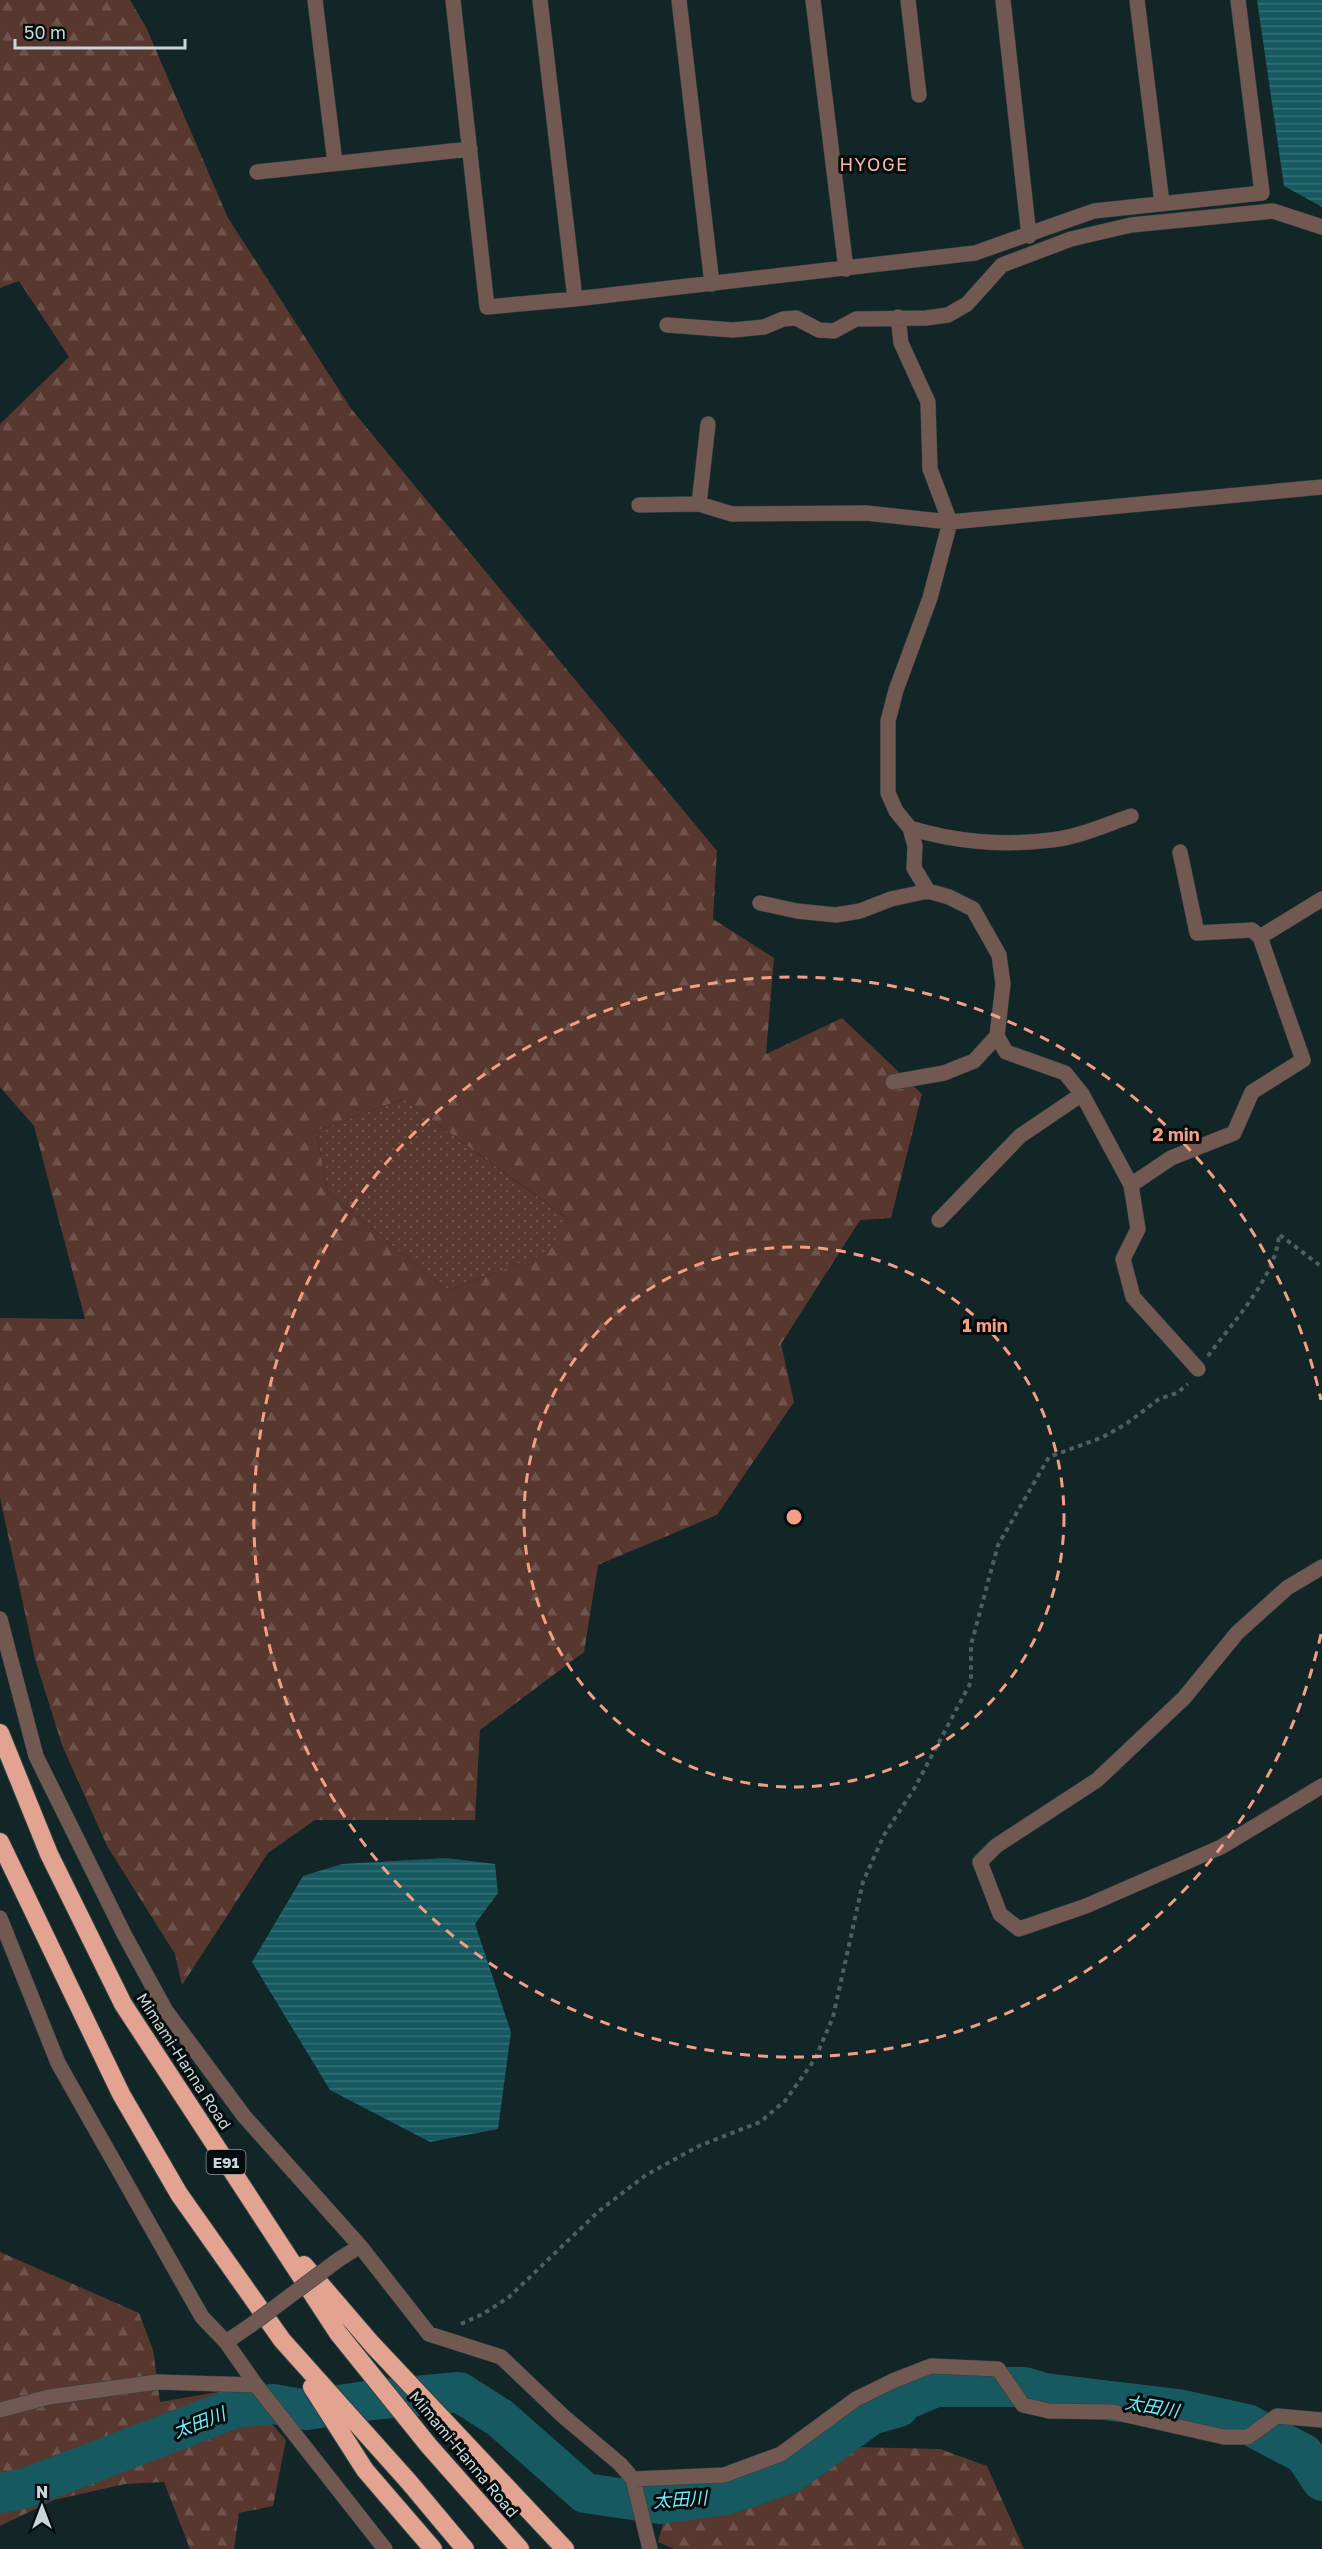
<svg xmlns="http://www.w3.org/2000/svg" width="1322" height="2549" font-family="'Golos Text','Noto Sans JP',sans-serif">
<style>
.grass{fill:url(#grass-dots)}
.forest{fill:url(#forest-firs);fill-rule:evenodd}
.water{fill:url(#water-rules)}
.lines{fill:none;stroke-linecap:round;stroke-linejoin:round}
.river{stroke:#175960;stroke-width:40}
.minor-casing{stroke:#2f4143;stroke-width:16}
.highway-casing{stroke:#2f4143;stroke-width:20}
.path{stroke:#4e5f61;stroke-width:4;stroke-dasharray:4.5 4.5;stroke-linecap:butt}
.minor{stroke:#715850;stroke-width:15}
.highway{stroke:#e2a390;stroke-width:18}
.minor-bridge-casing{stroke:#2f4143;stroke-width:16;stroke-linecap:butt}
.minor-bridge{stroke:#715850;stroke-width:15}
.ring{fill:none;stroke:#f39f86;stroke-width:3;stroke-dasharray:10 8}
.labels{text-anchor:middle;dominant-baseline:central;stroke-width:6;stroke-linejoin:round;paint-order:stroke}
.shield{fill:#050c0d;stroke:#8f999a;stroke-width:1.5}
.shield-label{font-size:15px;font-weight:bold;fill:#cad5d7}
.street-label{font-size:16px;fill:#cad5d7;stroke:#050c0d}
.neighbourhood-label{font-size:18px;letter-spacing:1.5px;fill:#f9b9a6;stroke:#050c0d}
.water-label{font-size:18px;font-style:italic;fill:#73edfa;stroke:#050c0d}
.centre{fill:#f39f86;stroke:#050c0d;stroke-width:3}
.ring-label{font-size:18px;text-anchor:middle;font-weight:bold;fill:#f39f86;stroke:#050c0d;stroke-width:6;stroke-linejoin:round;paint-order:stroke}
</style>
<defs>
<pattern id="grass-dots" width="8" height="8" patternUnits="userSpaceOnUse" patternTransform="scale(1.5)"><rect width="8" height="8" fill="#57372e"/><path d="M2 2h.1M6 6h.1" fill="none" stroke="#6e534c" stroke-width="1.8" stroke-linecap="round"/></pattern>
<pattern id="forest-firs" width="22" height="20" patternUnits="userSpaceOnUse" patternTransform="scale(1.5)"><rect width="22" height="20" fill="#57372e"/><path d="M5 1l3.5 6h-7zM16 11l3.5 6h-7z" fill="#6e534c"/></pattern>
<pattern id="water-rules" width="6" height="5" patternUnits="userSpaceOnUse" patternTransform="scale(1.5)"><rect width="6" height="5" fill="#175960"/><path d="M0 2.5h6" fill="none" stroke="#377076"/></pattern>
</defs>
<rect width="100%" height="100%" fill="#122527"/>
<path class="grass" d="M403 1099 569 1220 547 1253 447 1291 328 1192 316 1131Z"/>
<path class="forest" d="M0 0H130L146 27 228 218 352 410 717 851 713 919 774 958 766 1054 842 1018 922 1094 891 1218 860 1220 781 1344 794 1402 717 1515 598 1565 584 1652 480 1730 475 1820H315L268 1853 182 1985 175 1954 107 1846 62 1745 35 1659 0 1498V1318L85 1319 34 1126 0 1087V424L69 357 19 281 0 288ZM403 1099 568 1219 547 1253 447 1291 328 1192 316 1131Z
M0 2252 139 2313 153 2350 160 2402 241 2388 286 2440 273 2506 239 2513 234 2549H190L164 2482 125 2484 54 2500 0 2526Z
M854 2447 940 2449 987 2466 1024 2549H674L658 2542 664 2520 713 2514Z"/>
<path class="water" d="M1257 0H1322V207L1284 186Z
M446 1858 495 1864 498 1893 475 1924 511 2032 498 2129 430 2142 330 2090 252 1962 303 1876 342 1864Z"/>
<g class="lines">
<path class="river" d="M0 2493 26 2488 235 2408 273 2404 307 2410 372 2400 459 2392 500 2418 585 2493 660 2504 726 2495 789 2474 871 2415 899 2407 900 2402 936 2387H1024L1045 2393 1178 2409 1247 2424 1304 2454 1322 2481"/>
<defs>
<path id="minor" d="M315 0 335 163
M453 0 487 307 575 299 975 253 1094 211 1262 193 1238 0
M540 0 575 299
M679 0 712 284
M813 0 846 269
M908 0 919 95
M1003 0 1029 236
M1137 0 1162 203
M257 172 470 149
M898 317 901 343 928 402 930 469 950 522 930 598 896 690 888 721V793L896 811 910 828 915 846 914 868 928 891
M667 325 733 330 764 327 783 319 796 318 819 330 834 331 856 319 926 318 948 315 967 304 1002 265 1071 239 1131 225 1273 211 1322 227
M699 504 708 424
M639 505 699 504 732 514 866 513 950 522 1322 487
M910 828C954 842 1005 846 1051 840 1079 837 1105 825 1131 816
M1180 852 1197 933 1252 930 1260 937
M760 903 797 911 836 915 860 911 891 899 928 891 949 897 973 909 999 955 1003 984 997 1036 974 1061 944 1073 893 1082
M997 1036 1006 1052 1065 1073 1082 1094 1131 1185
M939 1220 1020 1136 1082 1094
M1198 1369 1133 1297 1123 1259 1138 1229 1131 1185 1171 1158 1234 1133 1252 1092 1303 1060 1260 937 1322 899
M1322 1567 1287 1588 1237 1633 1184 1698 1097 1780 996 1846 980 1862 1000 1914 1019 1929 1086 1906 1221 1847 1322 1786
M0 1619 36 1756 124 1934 166 2011 244 2116 360 2246 429 2334 501 2357 563 2416 620 2464 633 2479 650 2549
M0 1918 58 2063 202 2317 226 2342 256 2385 385 2549
M338 2260 360 2246
M226 2342 251 2325
M0 2410 49 2397 157 2382 256 2385
M633 2479 724 2475 781 2454 856 2399 895 2380 931 2366 998 2369 1023 2405 1049 2411 1113 2412 1224 2437H1248L1277 2416 1322 2420"/>
<path id="highway" d="M0 1733 49 1854 123 2004 338 2333 429 2446 520 2549
M0 1842 121 2094 179 2194 282 2340 409 2482 465 2549
M304 2265 372 2344 565 2549
M312 2387 365 2470 433 2549"/>
</defs>
<use href="#minor" class="minor-casing"/>
<use href="#highway" class="highway-casing"/>
<path class="path" d="M1280 1235 1322 1267
M1208 1356C1232 1323 1277 1276 1279 1234
M461 2324 483 2314 509 2297 599 2211 646 2175 699 2146 760 2122 785 2101 815 2059 833 2017 863 1882 884 1835 914 1789 971 1682V1645L998 1545 1049 1457 1103 1437 1126 1424 1159 1399 1177 1393 1188 1384"/>
<use href="#minor" class="minor"/>
<use href="#highway" class="highway"/>
<defs>
<path id="minor-bridge" d="M251 2325 338 2260"/>
</defs>
<use href="#minor-bridge" class="minor-bridge-casing"/>
<use href="#minor-bridge" class="minor-bridge"/>
</g>
<g class="ring">
<circle cx="794" cy="1517" r="270"/>
<path d="M1321 1634A540 540 0 1 1 1321 1400"/>
</g>
<g class="labels">
<rect class="shield" x="206.5" y="2150" width="39" height="24" rx="4.5"/>
<g class="shield-label">
<text x="226" y="2162">E91</text>
</g>
<g class="street-label">
<text transform="translate(184 2061) rotate(57)">Mimami-Hanna Road</text>
<text transform="translate(464 2454) rotate(50)">Mimami-Hanna Road</text>
</g>
<g class="neighbourhood-label">
<text x="874" y="164">HYOGE</text>
</g>
<g class="water-label">
<text transform="translate(1152 2406) rotate(10)">太田川</text>
<text transform="translate(199 2422) rotate(-21)">太田川</text>
<text transform="translate(680 2499) rotate(-4)">太田川</text>
</g>
</g>
<circle cx="794" cy="1517" r="9" class="centre"/>
<g class="ring-label">
<text x="1176" y="1141">2 min</text>
<text x="985" y="1332">1 min</text>
</g>
<g transform="translate(42 2507)" stroke="#050c0d" stroke-width="4.5" paint-order="stroke">
<path d="M0-4.5L10 22L0 15L-10 22Z" fill="#cad5d7"/>
<text y="-9" font-size="16" font-weight="bold" text-anchor="middle" fill="#cad5d7">N</text>
</g>
<path d="M15 39v9h170v-9" fill="none" stroke="#cad5d7" stroke-width="3"/>
<text x="24" y="39" font-size="18" fill="#cad5d7" stroke="#050c0d" stroke-width="4.5" paint-order="stroke">50 m</text>
</svg>
